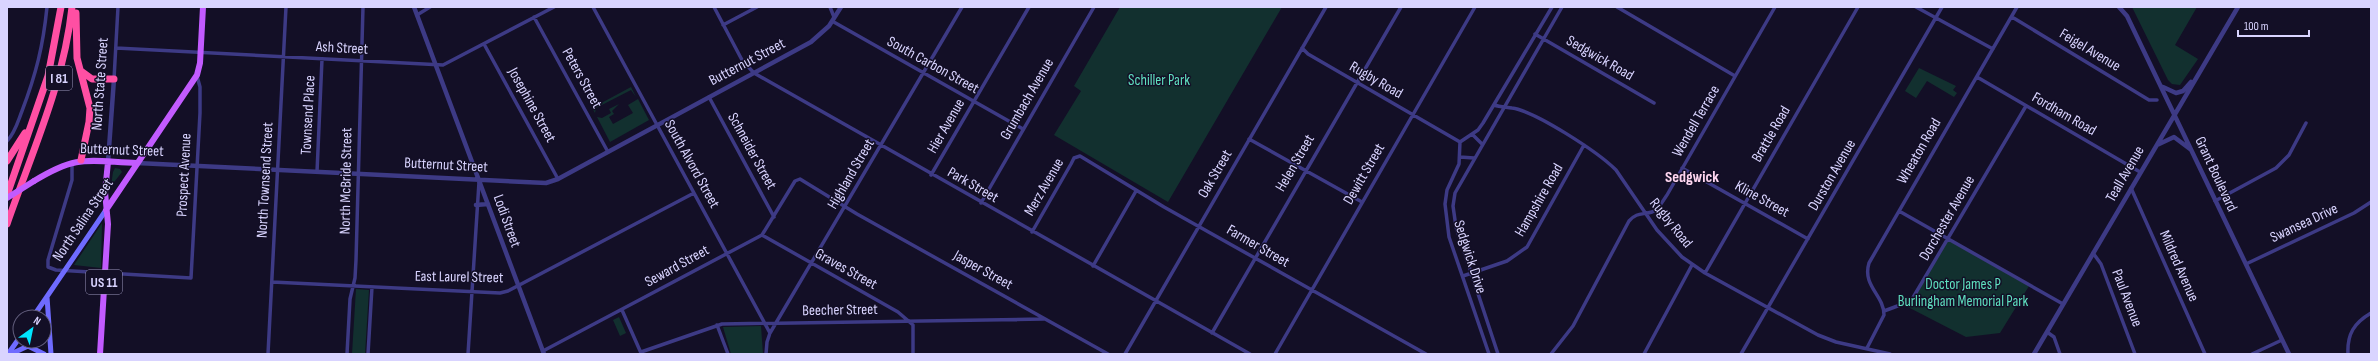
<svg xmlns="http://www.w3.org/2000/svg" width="2378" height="361" font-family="'Sofia Sans Condensed',sans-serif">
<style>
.green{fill:#12302f}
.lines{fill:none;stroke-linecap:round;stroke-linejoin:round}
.minor{stroke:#3d3a85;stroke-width:3.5}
.tertiary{stroke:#3d3a85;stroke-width:4.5}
.secondary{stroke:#6f6bff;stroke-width:5}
.primary{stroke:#c25bff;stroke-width:6}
.motorway{stroke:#ff4fa3;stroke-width:7}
.primary-bridge{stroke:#c25bff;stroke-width:6}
.labels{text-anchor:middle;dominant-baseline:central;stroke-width:3;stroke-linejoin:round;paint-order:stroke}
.shield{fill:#130f26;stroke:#9e99be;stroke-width:1}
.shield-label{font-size:14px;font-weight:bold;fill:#d9d4ff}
.street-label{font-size:15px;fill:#d9d4ff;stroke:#130f26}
.park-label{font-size:15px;fill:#5fe0c0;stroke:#130f26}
.neighbourhood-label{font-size:16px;font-weight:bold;fill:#ffd6f0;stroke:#130f26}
</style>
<rect width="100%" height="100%" fill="#130f26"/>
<path class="green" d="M1120 7H1282L1168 202 1054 135 1081 91 1074 86Z
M2132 7H2197L2175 45 2198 59 2180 85 2172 84 2168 80Z
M1919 68 1956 86 1953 90 1957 93 1954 97 1927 81 1916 98 1905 91Z
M631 87 636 97 631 90 596 108 595 113 592 108Z
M638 99 649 120 610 142 597 117 602 118 611 113 609 109 619 104 612 111 614 114 609 117 613 124 633 113 628 105Z
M115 168 120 169 122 172 111 186 113 172Z
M102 223 101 268 74 265Z
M1948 240 2029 286 2000 333 1966 337 1904 305 1909 303Z
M356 289 369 290 365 354H352Z
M619 317 626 333 620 336 613 320Z
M761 326 763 354H731L723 327Z"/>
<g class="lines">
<path class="minor" d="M593 7 770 333
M714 7 742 60 754 73 1250 354
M830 7 834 17
M1617 7 1735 76
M1916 7 1993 49
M417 15 430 7
M534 17 608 152
M2012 17 2149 100H2157
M832 21 1023 129
M723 25 757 7
M1535 34 1654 103
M484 44 558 179
M116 48 443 65 554 7
M1302 48 1308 54 1460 142
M1977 77 2140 172
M114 79 118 7
M709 97 774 217
M1494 105C1500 107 1506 107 1512 108 1535 111 1598 152 1616 170L1657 230 1682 257 1705 273 1818 335 1836 342 1890 354
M1472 134 1482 144
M1249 139 1362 202
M7 141C15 133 18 121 22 111 36 74 43 47 47 7
M1460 157 1474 158
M72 163V180L48 260V267L56 270 191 278 200 113V87L197 76
M1682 168 1808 239
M317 172 322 59
M931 175 1029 7
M2131 188 2205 354
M2215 201 2276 168 2289 155 2306 123
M981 203 1094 7
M1899 211 2063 304
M1032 232 1071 164 1074 158 1080 156 1164 207 1426 354
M762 235 898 312 913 325V354
M2093 253 2101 264 2135 354
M2246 264 2354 213 2371 202
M1093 266 1136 191
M1705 273 1858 7
M1463 276 1507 261 1527 247 1584 145
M272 282 500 293 508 291 694 193
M622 310 641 353
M1884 311 1911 301 2026 106
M717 325 728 354
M2047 332 2054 337 2060 354
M1212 333 1401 7
M1867 348 1884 315C1884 295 1862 286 1869 263L2017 7
M543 351 762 235 795 181 800 179 857 214 1108 354
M641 352 722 324 1043 319
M268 354 286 7
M347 354 350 299 355 278 356 260 363 7
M368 354 372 287
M468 354 479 182
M766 354 767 342 770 333 962 7
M1125 354 1326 7
M1275 354 1475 7
M1489 354 1449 237 1445 204 1447 190 1459 164 1460 142 1478 130 1483 123 1552 7
M1498 354 1456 227 1453 206 1455 193 1562 7
M1551 354 1573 326 1629 221C1637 212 1642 215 1652 212 1659 210 1663 200 1667 195L1775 7
M1644 354 1692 265
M1741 354 1942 7
M2252 354 2282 340
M2348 354C2347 334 2354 323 2371 313"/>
<path class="tertiary" d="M414 7 544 354
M2119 7 2127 16 2289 354
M2163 87 2176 93 2183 91 2191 82
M2157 145 2174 137 2190 149
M108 162 114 79
M137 163 546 183 558 179 811 42 829 26 841 7
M476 205 488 204
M2034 354 2238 7"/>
<path class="secondary" d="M47 297 51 354
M33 317 106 210
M8 354 20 337
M11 354 28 346 44 354"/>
<path class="primary" d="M34 181C78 154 88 161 137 163
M106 210 197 75 200 63 203 7
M100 354 108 224 105 192 108 162"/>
<path class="motorway" d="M76 13 77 58 90 108 89 122 81 160
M81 71 92 79H114
M7 161 25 133
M7 195 48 76 61 7
M7 224C32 152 64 83 72 7"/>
<path class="primary-bridge" d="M7 198 34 181"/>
</g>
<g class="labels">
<g class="shield">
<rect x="46" y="66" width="26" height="24" rx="3"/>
<rect x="86" y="270" width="36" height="24" rx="3"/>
</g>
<g class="shield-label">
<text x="59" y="78">I 81</text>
<text x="104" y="282">US 11</text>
</g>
<g class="street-label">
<text transform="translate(342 48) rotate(3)">Ash Street</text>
<text transform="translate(2090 50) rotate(31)">Feigel Avenue</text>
<text transform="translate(1600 58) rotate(30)">Sedgwick Road</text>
<text transform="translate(747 62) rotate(-28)">Butternut Street</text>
<text transform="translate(933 65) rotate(29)">South Carbon Street</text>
<text transform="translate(582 78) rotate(61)">Peters Street</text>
<text transform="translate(1376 80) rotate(30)">Rugby Road</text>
<text transform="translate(100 84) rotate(-86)">North State Street</text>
<text transform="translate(1027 99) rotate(-60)">Grumbach Avenue</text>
<text transform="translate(532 105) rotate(61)">Josephine Street</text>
<text transform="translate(2064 114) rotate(30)">Fordham Road</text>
<text transform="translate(308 115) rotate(-87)">Townsend Place</text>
<text transform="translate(1696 121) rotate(-60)">Wendell Terrace</text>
<text transform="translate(946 126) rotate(-60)">Hier Avenue</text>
<text transform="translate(1771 134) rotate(-60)">Brattle Road</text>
<text transform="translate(122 150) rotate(2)">Butternut Street</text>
<text transform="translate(752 151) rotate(61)">Schneider Street</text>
<text transform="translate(1919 151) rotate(-60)">Wheaton Road</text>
<text transform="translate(1295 163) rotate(-60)">Helen Street</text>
<text transform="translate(692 164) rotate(61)">South Alvord Street</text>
<text transform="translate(446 165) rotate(3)">Butternut Street</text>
<text transform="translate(851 174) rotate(-60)">Highland Street</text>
<text transform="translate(1215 174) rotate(-60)">Oak Street</text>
<text transform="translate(1364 174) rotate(-60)">Dewitt Street</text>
<text transform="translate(2125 174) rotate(-60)">Teall Avenue</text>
<text transform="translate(2216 174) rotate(65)">Grant Boulevard</text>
<text transform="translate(184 175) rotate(-87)">Prospect Avenue</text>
<text transform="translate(1832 175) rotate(-60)">Durston Avenue</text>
<text transform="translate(265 180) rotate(-87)">North Townsend Street</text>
<text transform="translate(346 181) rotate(-89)">North McBride Street</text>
<text transform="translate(973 185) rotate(30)">Park Street</text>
<text transform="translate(1044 187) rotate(-60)">Merz Avenue</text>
<text transform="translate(1762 199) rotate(29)">Kline Street</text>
<text transform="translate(1539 200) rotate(-60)">Hampshire Road</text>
<text transform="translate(1947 218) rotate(-60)">Dorchester Avenue</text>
<text transform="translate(83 220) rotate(-56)">North Salina Street</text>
<text transform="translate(507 221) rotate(70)">Lodi Street</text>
<text transform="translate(1671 223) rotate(51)">Rugby Road</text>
<text transform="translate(2304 223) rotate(-25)">Swansea Drive</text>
<text transform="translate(1258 246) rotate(30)">Farmer Street</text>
<text transform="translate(1470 257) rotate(72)">Sedgwick Drive</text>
<text transform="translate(677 266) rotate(-29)">Seward Street</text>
<text transform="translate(2179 266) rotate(66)">Mildred Avenue</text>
<text transform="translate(846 269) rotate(29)">Graves Street</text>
<text transform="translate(983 270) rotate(29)">Jasper Street</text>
<text transform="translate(459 277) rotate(1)">East Laurel Street</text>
<text transform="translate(2127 298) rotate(69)">Paul Avenue</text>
<text transform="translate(840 310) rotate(-1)">Beecher Street</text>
</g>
<g class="park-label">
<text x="1159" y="80">Schiller Park</text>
<text x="1963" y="284">Doctor James P<tspan x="1963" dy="17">Burlingham Memorial Park</tspan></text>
</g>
<g class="neighbourhood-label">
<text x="1692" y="177">Sedgwick</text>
</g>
</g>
<rect width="2378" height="361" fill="none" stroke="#d9d4ff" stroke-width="16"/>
<g transform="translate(32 329) rotate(33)"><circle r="19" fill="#130f26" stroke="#625e7d"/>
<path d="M0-3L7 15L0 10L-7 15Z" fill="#00e5ff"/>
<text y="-6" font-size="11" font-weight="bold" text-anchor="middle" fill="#d9d4ff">N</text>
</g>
<path d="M2238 30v6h71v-6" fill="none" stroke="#d9d4ff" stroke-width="2"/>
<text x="2244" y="30" font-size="12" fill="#d9d4ff" stroke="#130f26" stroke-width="3" paint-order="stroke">100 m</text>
</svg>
